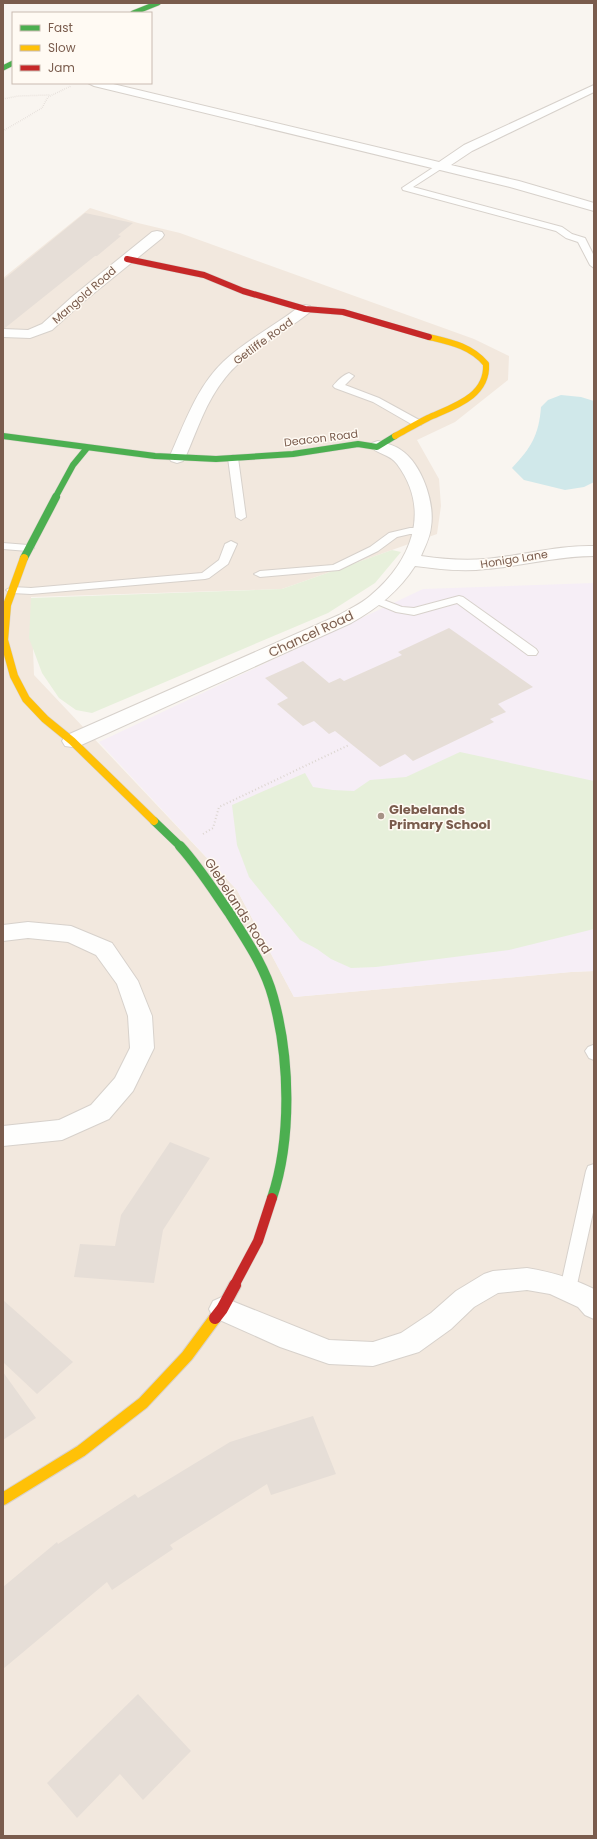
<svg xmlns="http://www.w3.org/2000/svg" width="597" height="1839" font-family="Poppins,sans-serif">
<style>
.residential{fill:#f2e8de}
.education{fill:#f6eef6}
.green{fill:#e7f0db}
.water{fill:#d0e8ea}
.building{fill:#e6ded7}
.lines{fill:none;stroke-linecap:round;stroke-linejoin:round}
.lane-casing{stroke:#d7d1cb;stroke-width:2}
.street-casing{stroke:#d7d1cb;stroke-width:2}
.fast-far3-casing{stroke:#d9d2cb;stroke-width:6}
.fast-far2-casing{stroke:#d9d2cb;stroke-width:7}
.fast-far1-casing{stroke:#d9d2cb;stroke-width:9}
.fast-casing{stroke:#d9d2cb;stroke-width:11}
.slow-far2-casing{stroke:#d9d2cb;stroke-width:7}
.slow-far1-casing{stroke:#d9d2cb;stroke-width:9}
.slow-casing{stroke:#d9d2cb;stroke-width:14}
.jam-far2-casing{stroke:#d9d2cb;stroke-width:7}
.jam-far1-casing{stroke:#d9d2cb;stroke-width:11}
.jam-casing{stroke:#d9d2cb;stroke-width:14}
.path-far1{stroke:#dcd5d0;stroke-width:1.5;stroke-dasharray:0.5 1.5;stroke-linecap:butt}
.path{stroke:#dcd5d0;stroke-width:2;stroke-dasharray:1 2.5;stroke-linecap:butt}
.lane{fill:#fefefd;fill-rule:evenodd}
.street{fill:#fefefd;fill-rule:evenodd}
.fast-far3{stroke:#4caf50;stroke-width:5}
.fast-far2{stroke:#4caf50;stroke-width:6}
.fast-far1{stroke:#4caf50;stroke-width:8}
.fast{stroke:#4caf50;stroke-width:10}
.slow-far2{stroke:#ffc107;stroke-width:6}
.slow-far1{stroke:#ffc107;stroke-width:8}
.slow{stroke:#ffc107;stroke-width:12}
.jam-far2{stroke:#c62828;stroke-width:6}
.jam-far1{stroke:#c62828;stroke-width:10}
.jam{stroke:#c62828;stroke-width:12}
.poi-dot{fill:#a69286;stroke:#fffaf3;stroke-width:1.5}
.labels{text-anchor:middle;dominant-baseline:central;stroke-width:3;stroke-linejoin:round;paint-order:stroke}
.far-street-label{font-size:11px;fill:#7a5c4d;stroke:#fffaf3}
.street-label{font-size:13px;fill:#7a5c4d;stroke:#fffaf3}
.poi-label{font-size:13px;font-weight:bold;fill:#7a5c4d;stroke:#fffaf3;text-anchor:start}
</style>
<rect width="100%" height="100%" fill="#f9f5f0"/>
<path class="residential" d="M90 208 138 223 180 233 474 339 509 356 508 380 455 422 417 440 439 479 441 506 437 534 282 589 31 597 34 675 237 890 294 997 571 972 594 971V1836H3V278Z"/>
<path class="education" d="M594 583V971L571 972 294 997 237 890 99 742 423 589Z"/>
<path class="green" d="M392 550 401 552 375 583 328 613 92 713 76 710 59 698 42 673 29 638 31 598 282 589Z
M460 752 594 781V929L509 950 376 967 351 968 331 959 317 949 300 940 249 877 237 845 232 805 305 773 313 787 333 790 354 791 370 780 406 777Z"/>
<path class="water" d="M561 395 581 397 594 401V482L584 487 565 490 524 480 512 468C531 448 539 435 541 407L548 400Z"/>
<path class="building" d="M85 213 133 223 118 235 121 236 97 256H95L5 328H3V280Z
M449 628 533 687 498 704 506 712 490 719 494 722 413 761 405 754 380 767 335 731 329 734 314 721 303 726 277 704 288 698 265 678 303 661 329 683 340 678 344 681 402 655 398 652Z
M170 1142 210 1158 163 1230 154 1283 74 1277 80 1244 115 1246 121 1215Z
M3 1300 73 1362 37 1394 3 1362Z
M3 1372 36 1418 3 1440Z
M313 1416 336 1474 271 1495 267 1484 170 1545 173 1549 112 1590 107 1582 3 1669V1587L57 1542 58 1544 135 1494 138 1498 230 1442Z
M138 1694 191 1751 143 1800 120 1774 77 1818 47 1783Z"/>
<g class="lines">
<defs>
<path id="lane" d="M437 165H440L444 167 413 187 562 227 572 234 585 238 594 256V268L590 265 578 242 566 238 556 231 403 190 402 188Z
M349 373 354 376 345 385 379 398 421 421 422 423 421 425H413L373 402 335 388 333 386C337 381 343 375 349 373Z
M233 455 238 458 246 517 241 520 236 517 228 458Z
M410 528H423L428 531 423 534H410L397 537 378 551 339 570 260 577 254 574 260 571 333 565 370 547 389 533Z
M231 541 237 544 228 564 209 578 205 579 31 594 12 593 6 590 12 587 31 588 202 573 219 560 225 544Z
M3 543 28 545 34 548 28 551 3 549Z
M459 596 463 597 536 649 538 652 536 655H528L457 603 414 615 396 612 372 602 370 600 376 597 402 607 414 608Z
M593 1045 594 1046V1060L589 1058 585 1051 588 1047Z
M594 1164V1208L576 1289 574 1294 568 1296 562 1294 560 1289 586 1171 588 1166Z"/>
<path id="street" d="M88 83H109L439 162 464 145 594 85V92L472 151 451 165 519 181 594 203V211L510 187 94 86Z
M157 231 162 232 164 235 162 238 83 302 52 330 30 338 3 337V329L28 330 42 324 73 296 152 232Z
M305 305 310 306 312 309 310 312C283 334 247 350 225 378 206 401 197 431 185 458L183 461 177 463 171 461 169 458C184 425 196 388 223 362 246 340 275 326 300 306Z
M378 441C386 443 394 445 401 450 422 464 435 503 431 527 430 537 425 547 421 556 442 559 464 561 485 559 522 556 557 545 594 546V556C557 556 523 566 486 569 463 572 439 569 415 566 399 591 378 608 351 623L79 746 72 747 65 746 62 741 65 736 339 615C349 609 361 604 370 596 411 562 432 511 397 464 390 454 376 454 370 446L372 443Z
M28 922 71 926 112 943 138 981 152 1016 154 1048 133 1091 109 1119 62 1140 3 1146V1126L59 1120 91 1105 115 1078 130 1048 128 1016 117 984 96 955 68 942 28 938 3 941V925Z
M527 1268C551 1272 572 1278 594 1289V1319L585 1315 578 1307 550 1294 527 1290 498 1293 474 1307 451 1329 419 1352 373 1366 329 1364 280 1347 213 1317 209 1309 213 1301 222 1297 329 1340 373 1342 401 1333 431 1313 456 1291 484 1274 493 1271Z"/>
<path id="fast-far3" d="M133 13 158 3
M3 68 13 63"/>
<path id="fast-far2" d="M3 436 155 456 216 459 293 454 358 444 377 447 395 436
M55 498 73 465 87 448"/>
<path id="fast-far1" d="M24 558 56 497
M154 821 181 847"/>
<path id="fast" d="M180 846C199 867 214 891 230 914 247 941 265 967 273 997 290 1058 292 1138 272 1198"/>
<path id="slow-far2" d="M395 436C406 430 416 424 428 418 452 407 488 397 486 364 471 346 450 342 429 337"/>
<path id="slow-far1" d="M24 558 7 605 4 640 14 676 26 699 45 719 72 741 154 821"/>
<path id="slow" d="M3 1499 81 1451 143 1403 187 1356 215 1318"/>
<path id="jam-far2" d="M127 259 204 275 243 291 305 309 343 312 429 337"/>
<path id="jam-far1" d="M234 1286 258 1241 272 1198"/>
<path id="jam" d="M215 1318 222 1309 235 1285"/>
</defs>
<use href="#lane" class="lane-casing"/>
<use href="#street" class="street-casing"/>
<use href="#fast-far3" class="fast-far3-casing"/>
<use href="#fast-far2" class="fast-far2-casing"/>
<use href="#fast-far1" class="fast-far1-casing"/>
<use href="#fast" class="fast-casing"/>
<use href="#slow-far2" class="slow-far2-casing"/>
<use href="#slow-far1" class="slow-far1-casing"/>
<use href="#slow" class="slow-casing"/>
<use href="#jam-far2" class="jam-far2-casing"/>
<use href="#jam-far1" class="jam-far1-casing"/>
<use href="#jam" class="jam-casing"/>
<path class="path-far1" d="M3 99 18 96 50 95
M3 131 42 108 48 97 71 86"/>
<path class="path" d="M203 834 213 828 219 807 349 745"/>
<use href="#lane" class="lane"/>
<use href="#street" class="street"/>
<use href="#fast-far3" class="fast-far3"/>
<use href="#fast-far2" class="fast-far2"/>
<use href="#fast-far1" class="fast-far1"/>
<use href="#fast" class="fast"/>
<use href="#slow-far2" class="slow-far2"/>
<use href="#slow-far1" class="slow-far1"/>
<use href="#slow" class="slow"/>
<use href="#jam-far2" class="jam-far2"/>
<use href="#jam-far1" class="jam-far1"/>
<use href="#jam" class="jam"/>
</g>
<circle class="poi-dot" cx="381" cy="816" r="4"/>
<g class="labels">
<g class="far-street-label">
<text transform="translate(84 295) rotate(-41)">Mangold Road</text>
<text transform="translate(263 341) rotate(-36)">Getliffe Road</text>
<text transform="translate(321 438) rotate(-7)">Deacon Road</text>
<text transform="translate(514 559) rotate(-9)">Honigo Lane</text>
</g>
<g class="street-label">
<text transform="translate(311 634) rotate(-25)">Chancel Road</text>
<text transform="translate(238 906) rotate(57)">Glebelands Road</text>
</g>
<g class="poi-label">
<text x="389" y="809">Glebelands<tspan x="389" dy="15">Primary School</tspan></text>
</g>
</g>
<rect width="597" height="1839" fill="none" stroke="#7a5c4d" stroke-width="8"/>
<rect x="12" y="12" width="140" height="72" fill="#fffaf3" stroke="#cabbb1"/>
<rect x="20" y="25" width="20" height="6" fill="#4caf50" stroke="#cabbb1"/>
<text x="48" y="32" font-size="12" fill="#7a5c4d">Fast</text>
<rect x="20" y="45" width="20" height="6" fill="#ffc107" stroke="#cabbb1"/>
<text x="48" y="52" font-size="12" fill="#7a5c4d">Slow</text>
<rect x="20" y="65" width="20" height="6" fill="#c62828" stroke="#cabbb1"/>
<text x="48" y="72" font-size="12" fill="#7a5c4d">Jam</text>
</svg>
